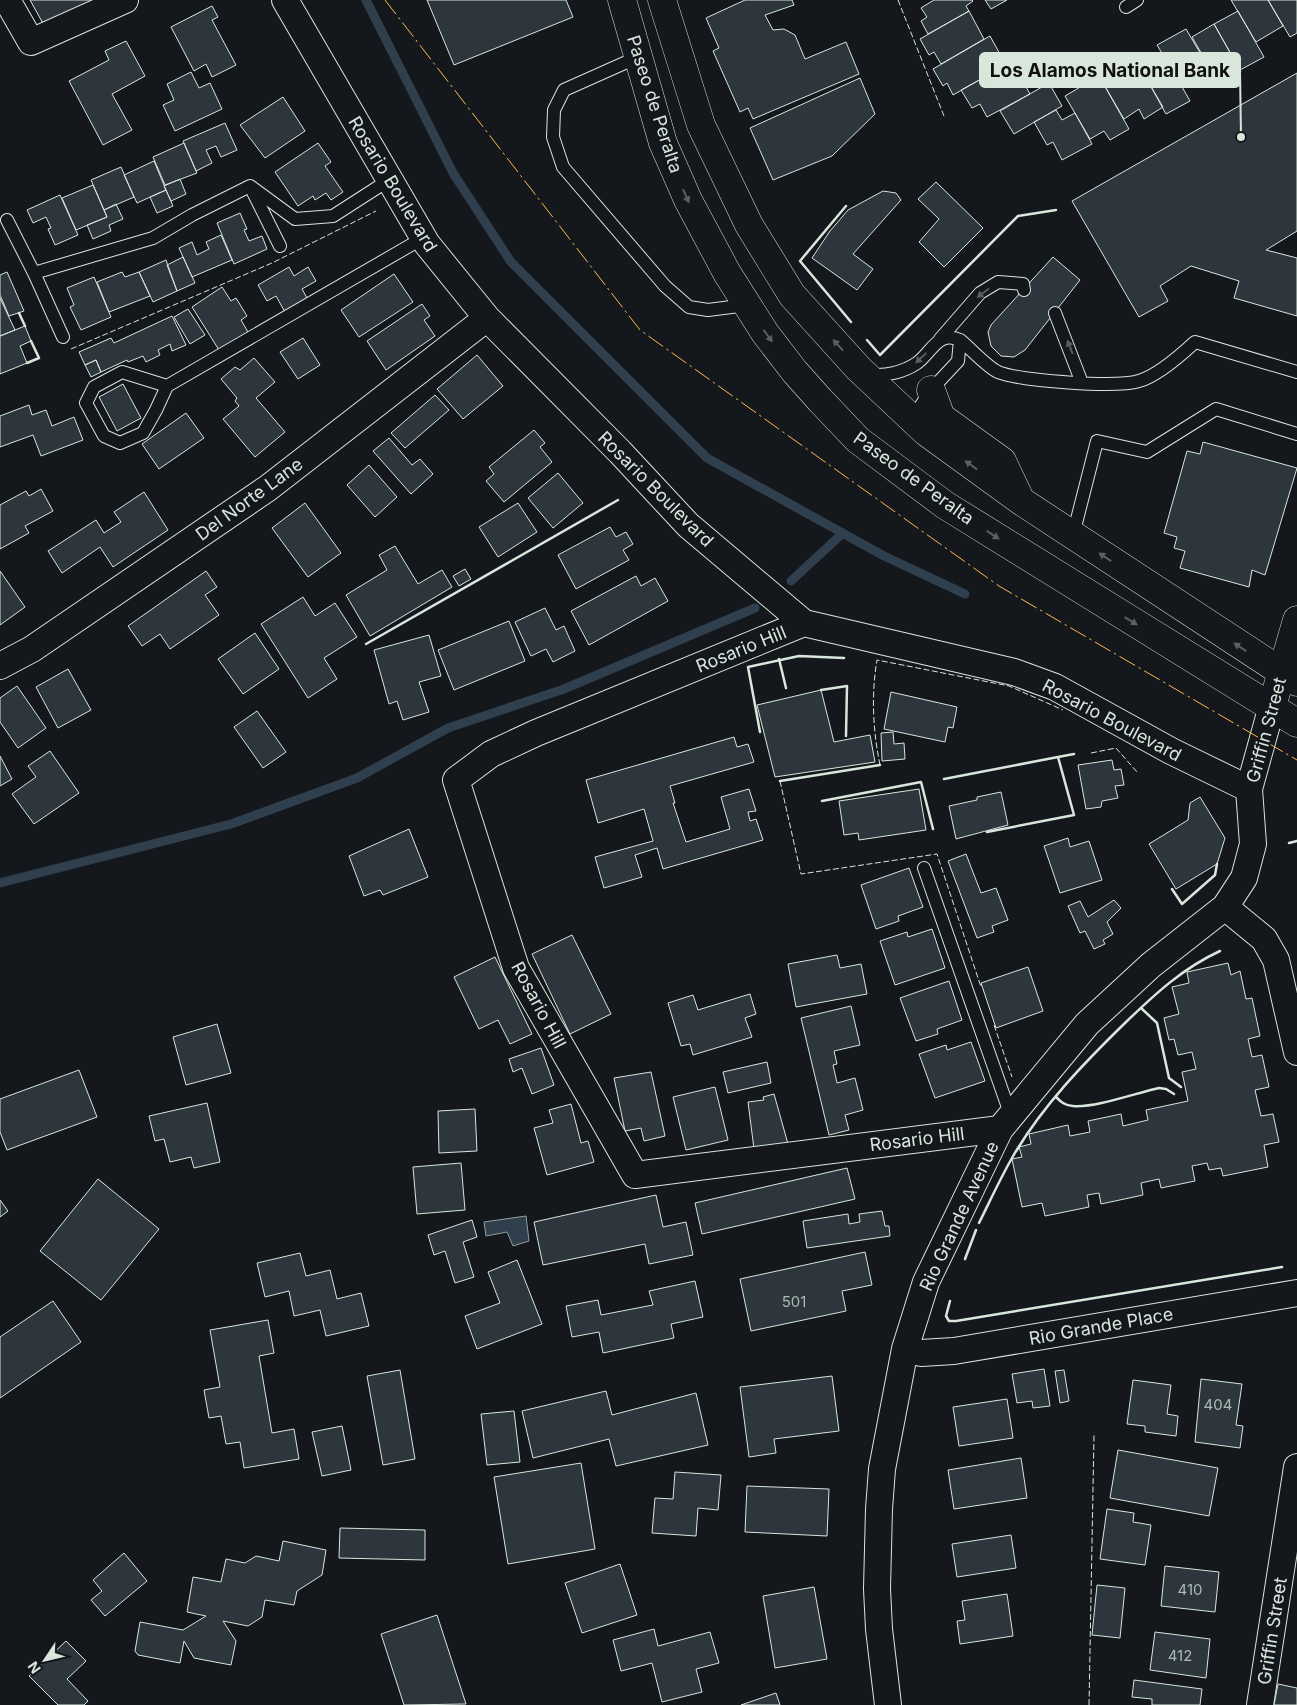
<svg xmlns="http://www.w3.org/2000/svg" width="1297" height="1705" font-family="Inter,sans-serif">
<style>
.water{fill:#2f3f4d;stroke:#939e99}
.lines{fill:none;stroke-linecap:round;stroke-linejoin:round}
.stream{stroke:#2f3f4d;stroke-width:9}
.building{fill:#2c363c;stroke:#d8e6dc}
.service-casing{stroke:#d8e6dc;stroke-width:14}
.minor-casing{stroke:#d8e6dc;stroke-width:28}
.tertiary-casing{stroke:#d8e6dc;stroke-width:29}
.secondary-casing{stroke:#d8e6dc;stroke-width:29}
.service{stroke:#14181c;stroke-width:12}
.minor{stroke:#14181c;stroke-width:26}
.tertiary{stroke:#14181c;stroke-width:28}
.secondary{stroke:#14181c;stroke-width:28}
.fence{stroke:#d8e6dc;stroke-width:1;stroke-dasharray:6 2.5;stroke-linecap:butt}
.wall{stroke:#d8e6dc;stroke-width:2.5}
.power{stroke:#ffb74d;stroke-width:1;stroke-dasharray:18 4 2.5 4;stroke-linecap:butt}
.oneway{fill:#59605f}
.labels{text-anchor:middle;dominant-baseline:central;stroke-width:4;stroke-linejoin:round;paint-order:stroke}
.number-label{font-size:15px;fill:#adbab4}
.street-label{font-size:18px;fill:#d8e6dc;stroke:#14181c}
.leader{fill:none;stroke:#d8e6dc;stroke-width:2}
.callout-dot{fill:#d8e6dc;stroke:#14181c;stroke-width:2}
.callout{fill:#d8e6dc;stroke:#d8e6dc;stroke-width:2}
.callout-label{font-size:19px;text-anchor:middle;font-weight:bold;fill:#111}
</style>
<rect width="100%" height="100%" fill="#14181c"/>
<path class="water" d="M526 1216 529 1241 513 1246 507 1232 486 1236 484 1222Z"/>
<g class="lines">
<path class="stream" d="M366 0 453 173 511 262 707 458 884 556 965 594
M791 581 843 533
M0 883 231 824 357 778 448 728 564 689 755 608"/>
</g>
<path class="building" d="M30 0H93L45 27Z
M427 0H566L573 17 454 65Z
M745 0H792L794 5 765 15 773 30 784 29 795 35 805 59 846 42 859 74 753 119 748 108 740 112 713 51 719 48 706 18Z
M934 0H972L973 1 966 6 969 11 928 34 921 21 927 17 921 8Z
M985 0H1007L991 9Z
M1231 0H1268L1283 26 1256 42Z
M1268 0H1297V33L1290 37Z
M212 6 218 17 212 20 236 65 212 77 206 64 194 71 171 27Z
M969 11 984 39 941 64 934 52 929 55 920 39Z
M1238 11 1264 57 1240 70 1214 24Z
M1214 24 1241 72 1219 84 1192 37Z
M1186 29 1212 73 1197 81 1191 70 1177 78 1157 45Z
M990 36 1006 65 953 95 947 83 943 86 933 69Z
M126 41 145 76 112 94 132 130 103 145 69 81 109 60 105 51Z
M1163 53 1190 101 1166 114 1140 67Z
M1132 54 1163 107 1144 119 1139 109 1124 119 1099 76Z
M1012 62 1030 94 987 117 980 104 972 108 961 90Z
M191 72 199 88 210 83 222 109 175 131 163 105 174 100 167 84Z
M1297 73V231L1266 250 1297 258V316L1234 298 1239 281 1191 266 1160 286 1168 301 1139 317 1072 201Z
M1099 76 1129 129 1110 140 1104 131 1090 139 1065 96Z
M860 78 875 114 832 156 773 180 750 128Z
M1049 83 1062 106 1014 134 1000 111Z
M283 97 305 131 265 158 240 125Z
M1056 110 1062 120 1075 113 1092 144 1062 160 1053 142 1047 145 1034 122Z
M225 123 237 150 221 157 216 146 206 150 212 163 196 171 183 141Z
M184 143 197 173 165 185 153 157Z
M318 143 331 162 325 166 343 192 331 200 326 193 315 200 313 196 298 206 275 172Z
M154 161 166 190 137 203 124 175Z
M121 167 134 197 104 210 91 180Z
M180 179 186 194 171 201 164 186Z
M936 182 983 228 944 267 919 242 939 219 918 199Z
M93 185 107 217 76 230 62 198Z
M166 190 173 206 157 213 150 197Z
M883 191 896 193 901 200 853 254 873 269 857 290 812 258 830 231 848 210Z
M60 195 78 235 55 245 48 229 51 228 46 217 33 223 27 210Z
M116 204 123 219 109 225 111 231 93 239 87 225 107 217 104 210Z
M240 213 247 229 244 230 249 241 262 236 267 249 234 264 217 223Z
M221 235 232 260 192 277 179 248 192 242 197 255 209 249 206 242Z
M183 257 195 283 177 291 167 265Z
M1053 257 1080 280 1025 350 1014 357 1001 356 991 346 988 332 991 325Z
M166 260 177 291 153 302 139 272Z
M289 267 294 276 308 267 316 281 302 289 307 298 285 312 276 296 267 301 258 285Z
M7 272 24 311 9 316 0 295V275Z
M122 272 125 277 139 272 150 296 109 312 97 282Z
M394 274 413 302 359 337 341 310Z
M94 277 111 317 81 330 70 307 74 305 67 288Z
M222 287 231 301 236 298 247 316 241 320 248 332 219 350 192 307Z
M0 298 15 330 0 336Z
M422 304 430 316 424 320 435 336 386 370 367 341Z
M188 309 205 335 190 344 174 317Z
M172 316 186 345 172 351 170 344 158 350 160 355 146 362 143 356 128 362 127 360 101 372 96 360 85 365 79 352 111 338 114 343Z
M25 326 31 341 20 346 27 363 0 374V336Z
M303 338 320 365 298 379 280 352Z
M477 355 503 386 463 419 437 389Z
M254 358 275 382 256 398 285 432 255 457 223 419 239 406 235 401 237 398 221 379 235 367 240 370Z
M96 360 101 372 91 377 85 365Z
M123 384 141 418 117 431 99 397Z
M435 395 449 410 405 448 391 433Z
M29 405 32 415 46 410 52 426 74 417 83 440 41 456 33 435 0 447V416Z
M186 413 204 438 159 469 142 444Z
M534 430 545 443 540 447 552 462 504 502 486 481 494 474 489 467Z
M389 438 412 465 420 459 433 474 411 494 373 451Z
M1203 442 1297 468 1265 575 1252 570 1249 587 1180 568 1185 551 1174 548 1177 537 1164 533 1187 451 1200 454Z
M369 465 397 497 375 517 347 485Z
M558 473 583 503 553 528 528 498Z
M41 489 53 511 25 526 29 533 0 549V505L26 491 29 496Z
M144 492 168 530 113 567 100 547 62 573 48 551 96 520 104 533 121 522 114 512Z
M305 503 341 553 308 577 272 528Z
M518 503 537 532 498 557 479 527Z
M610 527 616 537 626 532 633 544 623 550 629 560 576 589 558 555Z
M395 546 418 584 442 570 452 587 370 636 346 595 387 570 379 555Z
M465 569 471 579 459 586 453 576Z
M0 571 25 607 0 625Z
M206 571 217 587 205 595 219 615 170 649 160 634 142 646 128 626Z
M636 576 641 586 655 578 668 601 589 645 571 611Z
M303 597 315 616 335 603 357 637 324 658 337 679 308 698 261 624Z
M545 608 556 630 564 626 575 651 553 662 546 649 531 656 515 622Z
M509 621 525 661 454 690 438 650Z
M255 633 279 669 243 694 218 659Z
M429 635 441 676 419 682 429 712 403 720 397 701 389 704 374 650Z
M68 669 91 710 58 728 36 687Z
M17 686 46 728 18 748 0 722V698Z
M821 690 834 742 870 735 875 762 775 777 757 705Z
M891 692 957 707 953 728 948 727 945 742 884 729Z
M257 711 286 752 263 768 234 727Z
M893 732 894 744 904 743 905 759 882 761 881 733Z
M734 737 737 747 748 744 754 762 670 786 675 803H673L686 842 730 829 721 797 749 789 756 811 748 812 750 821 756 819 763 840 663 869 657 848 635 855 642 877 604 888 595 857 653 841 644 809 598 823 586 780Z
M50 751 79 793 34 824 12 794 36 777 28 766Z
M0 756 12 779 0 786Z
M1112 760 1114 770 1121 769 1124 785 1115 786 1118 798 1102 801 1101 807 1086 809 1078 765Z
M919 789 926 830 859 840 858 833 844 835 839 801Z
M1001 792 1008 825 956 839 949 806 977 800V797Z
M1200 797 1225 838 1217 864 1176 889 1149 844 1188 820 1190 803Z
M409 829 428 877 383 895 380 890 364 896 349 856Z
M1068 838 1070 847 1089 841 1102 880 1060 893 1044 846Z
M966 854 981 893 996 888 1008 920 992 926 994 932 977 938 948 861Z
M909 868 923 907 898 916 899 921 876 929 861 885Z
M1114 900 1121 908 1107 922 1113 934 1103 940 1105 944 1094 949 1085 931 1080 933 1068 906 1080 901 1088 917Z
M932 929 945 968 895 985 880 941 907 932 908 937Z
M572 935 611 1014 570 1034 532 954Z
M837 955 840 968 861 964 867 994 796 1007 788 964Z
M495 957 532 1034 510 1044 498 1020 479 1029 454 977Z
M1228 963 1231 975 1240 971 1246 999 1252 998 1260 1036 1248 1039 1252 1057 1262 1055 1269 1087 1255 1090 1261 1116 1273 1114 1279 1142 1264 1145 1268 1167 1223 1176 1221 1168 1209 1170 1207 1163 1192 1166 1195 1181 1161 1188 1159 1179 1141 1183 1143 1195 1101 1204 1099 1193 1087 1195 1089 1207 1045 1216 1042 1203 1022 1207 1012 1159 1022 1157 1019 1147 1031 1144 1029 1134 1068 1125 1070 1136 1090 1132 1088 1121 1121 1114 1123 1126 1148 1120 1146 1110 1188 1101 1182 1072 1196 1069 1192 1052 1178 1055 1174 1039 1169 1040 1164 1018 1179 1014 1172 987 1189 983 1187 972Z
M1028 967 1043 1011 996 1028 981 983Z
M949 981 962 1020 937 1029 938 1034 916 1041 900 998Z
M750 994 756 1014 745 1018 752 1037 693 1055 690 1044 681 1046 668 1003 693 995 698 1010Z
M851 1006 860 1045 834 1051 837 1064 833 1065 837 1083 855 1078 863 1110 845 1115 849 1130 829 1135 801 1018Z
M217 1024 231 1073 186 1085 173 1037Z
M971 1042 985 1081 935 1098 919 1054 946 1045 947 1050Z
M541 1048 554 1085 532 1094 522 1068 513 1072 509 1059Z
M767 1062 771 1083 728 1093 723 1072Z
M79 1070 97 1117 7 1150 0 1132V1099Z
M651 1072 665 1136 644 1141 641 1128 625 1131 614 1078Z
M715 1087 728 1140 686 1150 673 1097Z
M774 1094 788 1144 754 1149 748 1102 764 1100 763 1097Z
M207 1103 220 1162 194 1168 191 1157 170 1162 164 1139 155 1141 149 1116Z
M571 1104 581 1143 588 1141 594 1162 547 1175 534 1128 553 1123 549 1110Z
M475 1109 477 1151 439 1153 438 1111Z
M461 1163 465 1210 417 1214 413 1167Z
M847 1168 855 1199 702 1234 695 1203Z
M98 1179 159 1229 101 1300 40 1251Z
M656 1195 663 1227 686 1222 693 1255 649 1264 645 1244 543 1265 534 1222Z
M0 1200 8 1211 0 1217Z
M882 1211 885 1226H889L890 1236 807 1248 803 1221 848 1214 849 1224 860 1222 859 1214Z
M472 1220 477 1237 463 1242 474 1277 455 1283 445 1251 434 1255 428 1235Z
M865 1252 872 1285 842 1291 846 1311 751 1331 740 1279Z
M300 1253 306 1276 330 1270 337 1299 361 1293 369 1326 326 1336 320 1310 294 1316 289 1291 265 1297 257 1263Z
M517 1260 542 1324 477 1349 465 1316 500 1303 488 1272Z
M695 1281 703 1317 671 1324 674 1338 603 1353 599 1332 572 1337 566 1306 598 1300 601 1315 653 1305 649 1291Z
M53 1301 81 1342 0 1398V1337Z
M268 1320 274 1353 259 1356 272 1433 294 1429 299 1459 244 1468 240 1442 226 1444 221 1416 209 1418 204 1390 220 1387 210 1330Z
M1044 1369 1050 1406 1033 1408 1032 1401 1017 1403 1012 1374Z
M400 1370 415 1459 383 1465 367 1376Z
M1064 1370 1069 1401 1060 1403 1055 1371Z
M832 1376 839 1431 774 1439 776 1453 749 1457 740 1387Z
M1201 1379 1242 1384 1236 1425 1243 1426 1240 1448 1195 1442Z
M1133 1380 1171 1385 1167 1414 1178 1416 1176 1436 1145 1432V1426L1127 1424Z
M606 1391 612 1415 696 1393 708 1445 616 1466 609 1439 533 1458 522 1411Z
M1007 1399 1013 1438 959 1446 953 1407Z
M514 1411 520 1462 487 1465 481 1414Z
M342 1426 351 1470 322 1476 312 1432Z
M1118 1450 1218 1468 1209 1516 1110 1498Z
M1021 1458 1027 1498 954 1509 948 1470Z
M581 1463 595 1549 508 1564 494 1477Z
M675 1472 721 1475 718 1510 698 1508 696 1536 652 1533 655 1498 673 1499Z
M747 1486 829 1489 827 1536 745 1532Z
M1107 1509 1134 1513 1133 1522 1151 1525 1145 1565 1100 1559Z
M340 1528 425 1530V1560L339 1558Z
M1011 1535 1016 1568 957 1577 952 1544Z
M283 1541 326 1550 322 1575 297 1591 294 1605 265 1600 262 1617 248 1626 223 1621 236 1641 231 1665 194 1658 184 1641 180 1663 138 1655 135 1651 140 1622 183 1630 206 1616 187 1612 193 1577 221 1582 226 1559 245 1563 256 1556 279 1561Z
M124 1553 147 1581 105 1616 91 1600 102 1591 93 1580Z
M620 1564 637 1615 582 1633 565 1583Z
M1165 1566 1219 1572 1215 1612 1161 1606Z
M1097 1585 1125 1588 1120 1638 1092 1635Z
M814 1587 827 1659 775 1668 763 1596Z
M1007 1594 1013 1636 960 1644 957 1621 965 1620 962 1601Z
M437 1615 466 1704 404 1705 381 1634Z
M654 1629 658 1646 710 1632 719 1663 696 1669 702 1692 662 1702 652 1663 621 1671 613 1640Z
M1155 1632 1210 1639 1206 1678 1150 1670Z
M66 1641 86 1661 67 1679 88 1701 84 1705H58L29 1676Z
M1134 1680 1202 1689 1200 1705H1152V1699L1132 1697Z
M1278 1684 1297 1688V1705H1274Z
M776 1693 780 1705H741Z"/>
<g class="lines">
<defs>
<path id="service" d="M1126 7 1137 0
M638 57 564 90 554 110 553 137 563 167 665 286 689 307 708 310 747 305
M251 188 280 246
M7 220 34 273 153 238 192 215 250 186 295 219 333 216 389 180
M34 273 63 337
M1055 313 1082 383
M940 339 980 293 998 282 1023 284 1024 290
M868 374C884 377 904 372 917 363 932 352 938 330 960 340 970 348 987 367 998 372 1021 381 1116 388 1139 381 1157 376 1181 355 1195 342L1297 372
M167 386 122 372 94 387 86 403 104 436 120 443 143 433 156 410 167 386 423 238
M912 419 931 390 958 361 960 340
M1073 535 1097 441 1147 452 1216 409 1297 434
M924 868 1011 1116"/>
<path id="minor" d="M7 0 31 42 125 0
M285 0 427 244 487 318 620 452 688 525 804 623 1014 672 1055 687 1171 751 1249 789
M804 623 536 733 491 754 456 780 516 968 635 1175 1000 1129
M0 666 32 649 268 488 487 318
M1272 706 1249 789 1253 844 1244 878 1225 907 1264 939 1276 960 1297 1052
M905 1349 921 1353 954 1351 1297 1293
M888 1705 879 1629 877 1589 879 1509 882 1469 905 1349 926 1282 1000 1129 1087 1024 1151 965 1225 907
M1260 1705 1297 1467"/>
<path id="tertiary" d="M1272 706 1297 620"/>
<path id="secondary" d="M622 0 663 143 688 200 727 273 765 333 795 372 820 400 858 440 945 505 1297 723
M662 0 701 125 749 225 792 295 858 368 926 432 1021 501 1297 682
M931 390 941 417 1002 461 1019 497"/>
</defs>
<use href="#service" class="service-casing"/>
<use href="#minor" class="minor-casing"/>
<use href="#tertiary" class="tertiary-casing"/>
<use href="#secondary" class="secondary-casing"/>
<use href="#service" class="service"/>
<use href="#minor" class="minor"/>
<use href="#tertiary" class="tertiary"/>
<use href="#secondary" class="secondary"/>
<path class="fence" d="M898 0 944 116
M71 349 272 263 376 211
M1091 753 1116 748 1137 772
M880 765C873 731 871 695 877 660L1009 686 1063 710
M780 781 801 874 937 854 981 987
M994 1025 1012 1077
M1089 1705 1094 1435"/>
<path class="wall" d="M846 206 800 261 851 322
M19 313 25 326
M867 340 880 355 1018 216 1056 210
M27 363 39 358 31 341
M366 644 618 500
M779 659 786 688
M821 690 847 686 846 736
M760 732 748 667 799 656 844 658
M1058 757 1074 754
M944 779 1058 757 1074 815 987 832
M780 781 880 765
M822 801 921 782 933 829
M1289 843 1297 841
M1172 889 1182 904 1215 875 1217 864
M1141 1008 1157 1023 1169 1078 1181 1087
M1056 1097C1060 1101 1065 1106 1073 1106 1095 1108 1136 1093 1159 1088L1166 1089 1174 1094
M979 1223C990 1201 1000 1179 1012 1158 1042 1106 1084 1063 1126 1022 1155 994 1183 968 1220 951
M965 1259 976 1230
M950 1301 946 1316 949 1321H956L1282 1267"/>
<path class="power" d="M385 0 640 330 999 586 1297 760"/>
</g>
<defs><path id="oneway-solid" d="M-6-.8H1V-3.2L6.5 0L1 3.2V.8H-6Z" transform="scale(1.25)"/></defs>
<g class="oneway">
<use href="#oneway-solid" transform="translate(686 196) rotate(66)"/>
<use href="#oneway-solid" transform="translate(983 293) rotate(143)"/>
<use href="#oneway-solid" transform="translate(768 336) rotate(54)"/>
<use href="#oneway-solid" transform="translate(838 345) rotate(-132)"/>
<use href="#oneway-solid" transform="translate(1070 347) rotate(-111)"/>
<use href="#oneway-solid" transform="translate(921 358) rotate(137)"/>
<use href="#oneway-solid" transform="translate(971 465) rotate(-144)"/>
<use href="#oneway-solid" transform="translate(993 535) rotate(33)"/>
<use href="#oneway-solid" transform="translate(1105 557) rotate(-146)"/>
<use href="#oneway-solid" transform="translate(1131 621) rotate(31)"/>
<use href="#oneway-solid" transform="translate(1240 647) rotate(-147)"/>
</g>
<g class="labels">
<g class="number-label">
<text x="794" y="1301">501</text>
<text x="1218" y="1404">404</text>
<text x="1190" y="1589">410</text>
<text x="1180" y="1655">412</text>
</g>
<g class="street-label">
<text transform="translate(655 104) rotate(72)">Paseo de Peralta</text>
<text transform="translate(393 184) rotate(59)">Rosario Boulevard</text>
<text transform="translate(914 478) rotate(36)">Paseo de Peralta</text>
<text transform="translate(656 489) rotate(45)">Rosario Boulevard</text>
<text transform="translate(249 499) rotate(-36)">Del Norte Lane</text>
<text transform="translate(741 649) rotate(-22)">Rosario Hill</text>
<text transform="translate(1112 720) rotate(28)">Rosario Boulevard</text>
<text transform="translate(1266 730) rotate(-75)">Griffin Street</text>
<text transform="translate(539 1005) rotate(62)">Rosario Hill</text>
<text transform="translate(917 1139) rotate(-7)">Rosario Hill</text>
<text transform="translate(959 1216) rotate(-65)">Rio Grande Avenue</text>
<text transform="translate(1101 1326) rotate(-10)">Rio Grande Place</text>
<text transform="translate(1272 1631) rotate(-81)">Griffin Street</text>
</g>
</g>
<path class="leader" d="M1241 137L1240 70"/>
<circle class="callout-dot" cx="1241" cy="137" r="5"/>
<rect class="callout" x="980" y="53" width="260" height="34" rx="5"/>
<g class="callout-label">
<text x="1110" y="77">Los Alamos National Bank</text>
</g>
<g transform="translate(45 1660) rotate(235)" stroke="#14181c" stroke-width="4" paint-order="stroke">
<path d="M0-4L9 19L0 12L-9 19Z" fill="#d8e6dc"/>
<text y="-8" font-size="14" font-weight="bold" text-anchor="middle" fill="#d8e6dc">N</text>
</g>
</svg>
